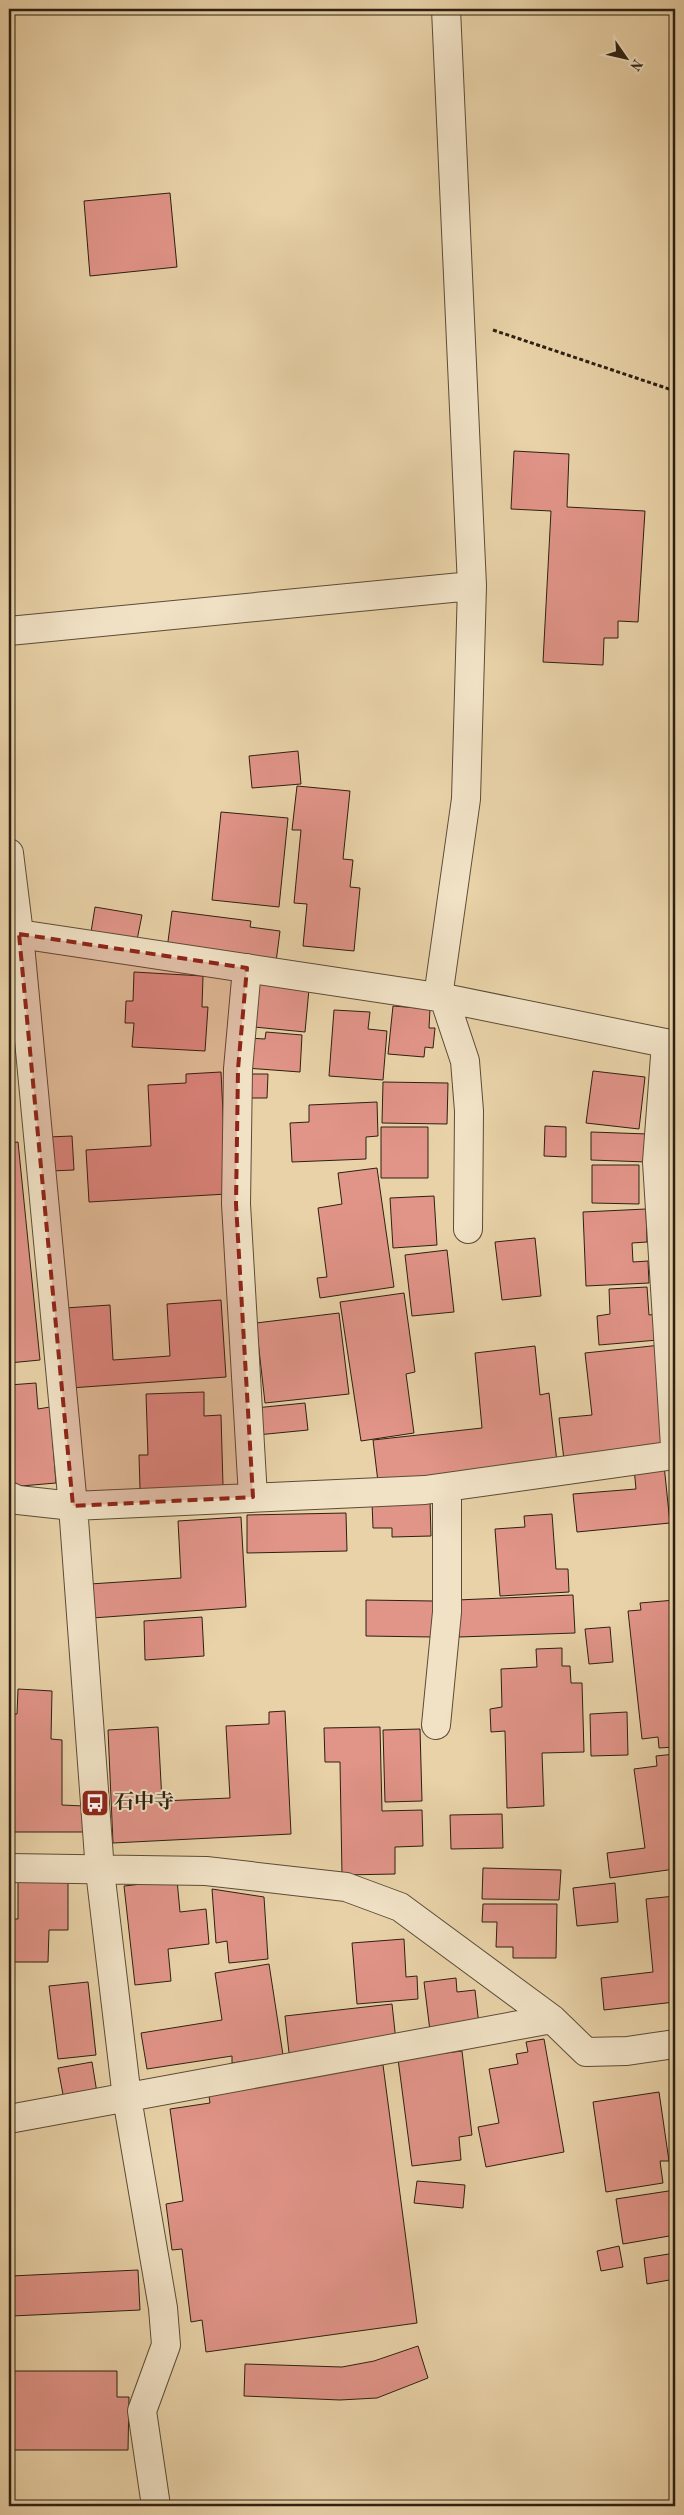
<svg xmlns="http://www.w3.org/2000/svg" width="684" height="2515" font-family="'Old Standard TT','Noto Serif JP',serif">
<style>
.building{fill:#e19488;stroke:#2c2011}
.lines{fill:none;stroke-linecap:round;stroke-linejoin:round}
.minor-casing{stroke:#5b4c37;stroke-width:30}
.path{stroke:#2c2011;stroke-width:3;stroke-dasharray:4 2.5;stroke-linecap:butt}
.minor{stroke:#f1e2c6;stroke-width:28}
.marked{fill:#8f2418;fill-opacity:0.2;stroke:#8f2418;stroke-width:4;stroke-dasharray:10 6;stroke-linejoin:round}
.labels{text-anchor:middle;dominant-baseline:central;stroke-width:4;stroke-linejoin:round;paint-order:stroke}
.poi-label{font-size:20px;font-weight:bold;fill:#2c2011;stroke:#f1e2c6;text-anchor:start}
</style>
<rect width="100%" height="100%" fill="#e9d2a8"/>
<filter id="stains"><feTurbulence type="fractalNoise" baseFrequency=".004" numOctaves="4"/><feColorMatrix values="0 0 0 0 .2 0 0 0 0 .09 0 0 0 0 .02 0 0 0 .5 -.17"/></filter>
<radialGradient id="worn" r=".72"><stop offset=".6" stop-color="#630" stop-opacity="0"/><stop offset="1" stop-color="#630" stop-opacity=".3"/></radialGradient>
<path class="building" d="M170 193 177 267 90 276 84 201Z
M514 451 569 454 567 507 645 511 638 622 618 621V638H604L603 665 543 662 551 511 511 509Z
M298 751 301 784 252 788 249 756Z
M297 786 350 791 343 859 353 860 350 887 360 888 354 951 303 946 307 904 294 903 301 830H292Z
M221 812 288 818 279 907 212 900Z
M95 907 142 915 137 940 91 932Z
M172 911 251 921 250 927 280 931 276 962 167 949Z
M134 972 203 976 202 1007H208L205 1051 132 1047 134 1023H125L126 1001H133Z
M249 983 309 989 305 1032 244 1026Z
M393 1006 430 1009 429 1028H435L433 1048 425 1047 424 1057 388 1054Z
M334 1010 370 1012 368 1029 387 1031 383 1080 329 1076Z
M266 1032 302 1035 300 1072 246 1068 248 1038 265 1039Z
M593 1071 645 1077 639 1129 586 1123Z
M221 1072 227 1194 89 1202 86 1150 151 1146 148 1085 186 1083V1074Z
M247 1074H268L267 1098H246Z
M383 1082 448 1083 447 1124 382 1123Z
M377 1102 378 1136 366 1137V1159L292 1162 290 1123 309 1122V1105Z
M675 1125V1154L669 1153Z
M545 1126 566 1127V1157L544 1156Z
M381 1127H428V1178H381Z
M591 1132 648 1134 647 1162 591 1160Z
M72 1136 74 1170 50 1171 48 1137Z
M18 1142 40 1360 9 1363V1143Z
M592 1165H639V1204L592 1203Z
M377 1168 394 1287 320 1298 317 1278 327 1277 318 1208 342 1204 338 1173Z
M434 1196 437 1245 393 1248 390 1198Z
M646 1209 647 1242 632 1243 633 1262 648 1261 649 1283 586 1286 583 1212Z
M535 1238 541 1296 502 1300 495 1242Z
M447 1250 454 1312 412 1316 405 1255Z
M647 1287 649 1315 657 1314 658 1340 599 1345 597 1316 610 1314 609 1289Z
M404 1293 415 1372 406 1374 414 1433 361 1441 340 1302Z
M221 1300 226 1377 70 1388 65 1308 110 1305 113 1360 170 1356 167 1304Z
M339 1313 349 1394 265 1403 256 1323Z
M661 1345 671 1449 564 1460 559 1418 592 1415 585 1353Z
M535 1346 540 1395 549 1393 557 1462 378 1482 373 1440 482 1428 475 1353Z
M36 1383 38 1409 50 1407 56 1483 9 1487V1385Z
M204 1392V1416L221 1415 223 1486 140 1489 139 1455H148L146 1394Z
M305 1403 308 1430 257 1435 255 1408Z
M664 1465 670 1523 577 1532 573 1494 636 1489 634 1468Z
M430 1500 431 1536 392 1537V1528H373L372 1502Z
M346 1513 347 1551 247 1553V1515Z
M552 1514 556 1569H568L569 1592 500 1596 495 1529 525 1527 524 1516Z
M241 1517 246 1607 92 1618 90 1584 181 1578 178 1521Z
M573 1595 575 1633 459 1637 457 1600Z
M366 1600 433 1601V1637L366 1636Z
M675 1600V1747L659 1748 658 1737 642 1739 628 1611 641 1610 640 1603Z
M202 1617 204 1656 145 1660 144 1621Z
M610 1627 613 1662 589 1664 585 1629Z
M562 1648V1666H570L571 1683H582L584 1752 542 1753 544 1806 507 1808 505 1731 491 1732 490 1709 502 1707 501 1669 537 1667 536 1649Z
M18 1689 52 1691 51 1739 62 1740V1805L84 1806 86 1832H9V1714H17Z
M285 1711 291 1834 113 1843 108 1730 158 1727 162 1801 230 1798 226 1726 269 1724V1712Z
M627 1712 628 1755 591 1756 590 1714Z
M380 1727 382 1811 422 1810 423 1846 395 1847V1874L342 1875 340 1762H325L324 1728Z
M420 1729 422 1801 385 1802 383 1730Z
M675 1754V1869L610 1878 607 1853 645 1848 634 1769 657 1766 656 1756Z
M502 1814 503 1848 451 1849 450 1815Z
M483 1868 561 1870 559 1900 482 1899Z
M177 1880 180 1912 206 1909 209 1944 168 1949 171 1981 135 1985 124 1886Z
M18 1881H68V1930H49L48 1962H9V1919H18Z
M615 1883 618 1922 577 1926 573 1888Z
M212 1889 264 1897 268 1959 229 1963 227 1941 216 1943Z
M675 1896V2002L604 2010 601 1978 653 1972 646 1899Z
M483 1904H557L556 1958H513V1947H496L497 1922H482Z
M404 1939 406 1977 417 1976 418 1999 357 2004 352 1943Z
M269 1964 283 2055 232 2063V2056L147 2069 141 2033 222 2020 215 1973Z
M456 1978 457 1992 475 1990 479 2025 430 2031 424 1982Z
M88 1982 96 2055 58 2059 49 1986Z
M392 2004 396 2041 289 2053 285 2016Z
M544 2039 564 2152 486 2167 478 2127 499 2123 489 2069 518 2064 516 2054 528 2052 526 2042Z
M462 2051 472 2135 459 2137 461 2160 412 2166 398 2059Z
M92 2062 98 2099 65 2105 58 2068Z
M383 2065 417 2323 206 2352 202 2320 191 2322 182 2249 172 2250 166 2204 183 2201 170 2109 210 2103 208 2089Z
M659 2092 669 2161H660L663 2183 606 2192 593 2102Z
M417 2181 465 2185 463 2208 414 2203Z
M675 2190V2235L623 2244 616 2199Z
M619 2246 623 2267 601 2271 597 2251Z
M675 2253V2279L647 2284 644 2258Z
M138 2270 140 2310 12 2316 11 2276Z
M418 2346 428 2378 377 2398 340 2400 244 2396 245 2364 342 2367 374 2361Z
M9 2371H117V2397H129L128 2450H9Z"/>
<g class="lines">
<defs>
<path id="minor" d="M9 631 472 586
M9 853 19 934 73 1506 100 1871 127 2098 163 2308 166 2345 142 2411 156 2506
M19 934 444 998 675 1045
M247 968 238 1069 236 1204 253 1497
M438 997 466 799 472 586 446 9
M444 998 465 1061 469 1111 468 1229
M666 1043 657 1162 675 1446
M9 1496 18 1500 73 1506 425 1490 675 1455
M436 1725 447 1612V1487
M9 1868 206 1871 346 1887 400 1907 552 2019 586 2052 627 2051 675 2044
M9 2119 552 2019"/>
</defs>
<use href="#minor" class="minor-casing"/>
<path class="path" d="M493 330 675 391"/>
<use href="#minor" class="minor"/>
</g>
<path class="marked" d="M19 934 247 968 238 1069 236 1204 253 1497 73 1506Z"/>
<defs>
<symbol id="bus-square" viewBox="-11 -11 22 22"><rect x="-9" y="-9" width="18" height="18" rx="4" fill="#8f2418" stroke="#f1e2c6"/><path d="M-5-6H5V4H4V6H2V4H-2V6H-4V4H-5ZM-3.5-4V0h7V-4ZM-3.5 1.2v1.5H-2V1.2ZM2 1.2v1.5H3.5V1.2Z" fill="#fff"/></symbol>
</defs>
<g fill-rule="evenodd">
<use href="#bus-square" x="79" y="1787" width="32" height="32"/>
</g>
<g class="labels">
<g class="poi-label">
<text x="114" y="1803">石中寺</text>
</g>
</g>
<rect width="684" height="2515" fill="none" stroke="#e9d2a8" stroke-width="30"/>
<rect x="10" y="10" width="664" height="2495" fill="none" stroke="#2c2011" stroke-width="2.5"/>
<rect x="15" y="15" width="654" height="2485" fill="none" stroke="#2c2011"/>
<g transform="translate(626 58) rotate(124)" stroke="#f1e2c6" stroke-width="4" paint-order="stroke">
<path d="M0-4L9 19L0 12L-9 19Z" fill="#2c2011"/>
<text y="-8" font-size="14" font-weight="bold" text-anchor="middle" fill="#2c2011">N</text>
</g>
<rect width="100%" height="100%" filter="url(#stains)"/>
<rect width="100%" height="100%" fill="url(#worn)"/>
</svg>
